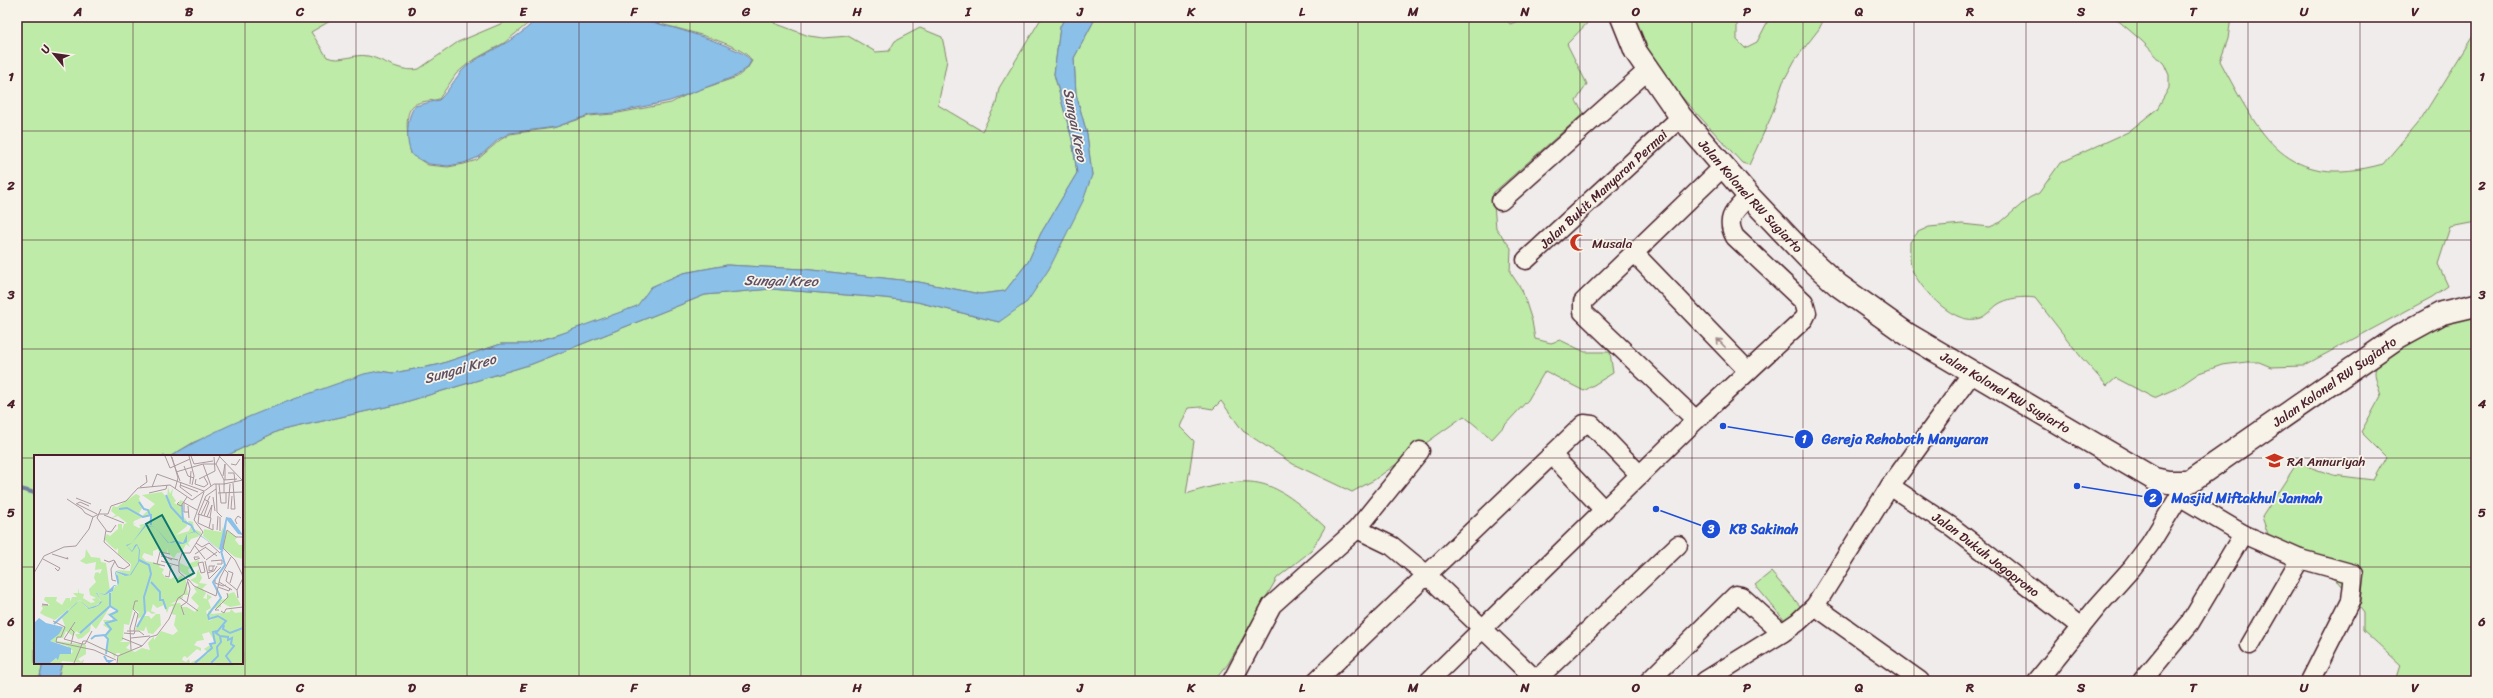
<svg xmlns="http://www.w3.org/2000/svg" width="2493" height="698" font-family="Sriracha,sans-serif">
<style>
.green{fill:#beeba8;stroke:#84856a}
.water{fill:#8bc0e8;stroke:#71809c}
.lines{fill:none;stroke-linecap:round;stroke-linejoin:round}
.stream{stroke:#71809c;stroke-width:4}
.minor-casing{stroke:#4a1f2b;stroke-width:21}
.major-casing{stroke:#4a1f2b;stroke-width:25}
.minor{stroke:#f7f3e8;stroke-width:18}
.major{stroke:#f7f3e8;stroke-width:22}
.oneway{stroke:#a0898a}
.grid{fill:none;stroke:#4a1f2b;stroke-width:1;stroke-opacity:0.55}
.labels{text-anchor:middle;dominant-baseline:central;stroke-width:3.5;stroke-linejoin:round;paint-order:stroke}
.street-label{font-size:13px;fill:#4a1f2b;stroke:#f7f3e8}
.poi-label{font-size:13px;fill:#4a1f2b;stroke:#f7f3e8;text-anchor:start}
.water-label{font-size:14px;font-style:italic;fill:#5e4f64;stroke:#f7f3e8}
.inset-river{fill:none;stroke:#8bc0e8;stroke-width:2}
.inset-road{fill:none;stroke:#ad9a9e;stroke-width:1}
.view{fill:#0f766e;fill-opacity:0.15;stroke:#0f766e;stroke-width:2}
.inset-edge{fill:none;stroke:#4a1f2b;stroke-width:2}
.leader{fill:none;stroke:#1d4ed8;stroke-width:1.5}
.callout-dot{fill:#1d4ed8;stroke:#f7f3e8;stroke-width:1.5}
.mark-label{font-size:12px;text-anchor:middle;font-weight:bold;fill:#fff}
.callout-label{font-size:14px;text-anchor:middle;font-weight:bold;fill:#1d4ed8;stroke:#f7f3e8;stroke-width:3.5;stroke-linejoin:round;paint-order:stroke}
.neatline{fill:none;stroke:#4a1f2b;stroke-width:1.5}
.grid-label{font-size:13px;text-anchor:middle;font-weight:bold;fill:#4a1f2b}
</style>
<rect width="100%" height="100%" fill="#efeceb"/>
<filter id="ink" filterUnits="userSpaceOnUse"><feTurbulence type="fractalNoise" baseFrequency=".025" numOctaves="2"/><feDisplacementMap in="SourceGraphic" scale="8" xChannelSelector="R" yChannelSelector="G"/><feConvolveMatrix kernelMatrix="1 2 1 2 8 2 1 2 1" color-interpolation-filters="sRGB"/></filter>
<g filter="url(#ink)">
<path class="green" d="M17 17H337L311 32 327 57C341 63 354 53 368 56 385 60 400 73 419 69L458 42 517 17H536L504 43 470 62 456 74 439 99C432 101 420 101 414 105 402 114 409 142 411 154L428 165 448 167 464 164 477 160 500 140 510 134 553 128 589 116 613 114 671 103 690 93 737 77 747 69 752 61C743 41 654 23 631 17H772L774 23 809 36 824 38 848 36 876 52 889 51 895 41 920 28 942 37 947 60 938 105 982 131 996 104 999 88 1042 17H1065L1060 27 1054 74 1072 139 1077 173 1041 233 1028 262 1005 291 980 294 919 282 803 269 727 265 683 273 651 287 638 306 578 329 526 344H501L437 365 393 373 379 371 194 442 171 456H35V663H43L39 681H17V607L20 599 17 589Z
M1096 17H1504L1510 24 1529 17H1593L1567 44 1587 84 1576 101 1584 113 1493 193 1496 228 1511 248 1510 272 1522 290 1532 321 1535 339 1551 343 1560 340 1585 352H1610L1613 373 1584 391 1545 371 1528 400 1492 439 1464 416 1374 480 1352 492 1293 464 1243 431 1221 401 1213 409 1201 407 1188 408 1180 427 1194 441 1186 494C1256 472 1272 478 1325 527L1311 551 1277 578 1228 664 1214 681H57L62 663H242V456H226L278 431 399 404 532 364 705 295 771 289 884 298 917 302 999 322 1092 175 1087 134 1076 94 1074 58Z
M1632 17H1737V40L1745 48 1757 42 1770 17H1825L1819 29 1795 60 1783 82 1771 117 1749 165 1742 163 1659 72Z
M2114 17H2231L2228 39 2220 61C2261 137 2285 191 2383 164L2421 119 2476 31V222L2450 227 2438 264 2448 286 2432 297 2303 366 2271 367 2259 362H2247L2222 365 2199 373 2177 388 2154 398 2116 378 2107 386 2081 357 2035 298C2023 296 2007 298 1997 305 1992 309 1986 316 1980 318 1955 327 1923 291 1913 272 1909 265 1910 250 1910 242L1918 232 1929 227 1962 224 1990 227 2001 222 2029 198 2039 193 2060 163 2128 132 2157 109 2169 88V75L2164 64 2142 41Z
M2476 314V681H2396L2401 665 2363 630V613L2339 582 2269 537 2262 517 2297 463 2333 475 2373 480 2386 457 2361 432 2381 396C2379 388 2375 379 2375 372 2376 343 2454 322 2476 314Z
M1771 572 1801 607 1785 621 1755 585Z"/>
<path class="water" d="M537 17C566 17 596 15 626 17 645 18 744 46 751 61L747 68 736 76 670 101 613 113 589 115 556 127 510 133 499 139 479 157 464 163 448 166 429 164 413 156C405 145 406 117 415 106L439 100C452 88 457 72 471 63 493 48 521 39 537 17Z
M1065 17H1096L1074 58 1076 94 1087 134 1092 175 1083 201 1049 269 1027 302 999 322 917 302 884 298 771 289 705 295 532 364 399 404 278 431 226 456H171C231 419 298 398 364 374L379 371 393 373 437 365 501 344H526L555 336 637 306 651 287 683 273 727 265 803 269 919 282 980 294 1005 291 1028 262 1041 233 1077 173 1072 139 1054 74 1060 27Z
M43 663H62L57 681H39Z"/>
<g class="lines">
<path class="stream" d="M17 488 35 493"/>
<defs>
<g id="minor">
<path d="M1501 201 1647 71"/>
<path d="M1633 252 1748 371"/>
<path id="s1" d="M1526 260 1681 117"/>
<path d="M1696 420 1583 312V302L1723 167"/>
<path d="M1553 456 1604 510"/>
<path id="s2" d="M1890 486 1952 527 2081 627"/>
<path d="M2179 496 2243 534 2300 559 2354 574 2351 600 2310 681"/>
<path d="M1357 529 1392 546 1427 575 1537 681"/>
<path d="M1815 606 1920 681"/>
<path d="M2250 645 2300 559"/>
<path d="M1232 681 1272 605 1357 529 1420 451"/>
<path d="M1316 681 1584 424 1592 425 1640 475"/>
<path d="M1429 681 1696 420 1804 319 1807 313 1804 302 1735 237C1724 217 1736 210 1749 196"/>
<path d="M1535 681 1678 545"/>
<path d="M1649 681 1736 595 1741 596 1782 633"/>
<path d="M1705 681 1782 633 1798 622 1815 606 1890 486 1972 373"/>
<path d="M2037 681 2098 606 2132 568 2150 544 2185 487"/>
<path d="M2142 681 2190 623 2243 534"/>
</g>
<g id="major">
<path id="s3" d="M1622 17 1636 52 1681 117 1749 196 1807 257 1838 285 1907 334 2154 479 2168 482H2189L2398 337 2442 313 2476 305"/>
</g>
</defs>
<use href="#minor" class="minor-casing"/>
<use href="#major" class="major-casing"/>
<use href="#minor" class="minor"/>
<use href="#major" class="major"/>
</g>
<defs><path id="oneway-shaft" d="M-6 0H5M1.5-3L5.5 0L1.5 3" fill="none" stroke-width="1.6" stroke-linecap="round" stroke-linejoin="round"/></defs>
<use class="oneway" href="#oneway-shaft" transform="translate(1721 343) rotate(-134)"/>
</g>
<path class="grid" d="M133 17V456M245 17V681M356 17V681M467 17V681M579 17V681M690 17V681M801 17V681M913 17V681M1024 17V681M1135 17V681M1246 17V681M1358 17V681M1469 17V681M1580 17V681M1692 17V681M1803 17V681M1914 17V681M2026 17V681M2137 17V681M2248 17V681M2360 17V681M17 131H2476M17 240H2476M17 349H2476M17 458H35M242 458H2476M17 567H35M242 567H2476M133 663V681"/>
<defs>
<symbol id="mosque-bare" viewBox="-9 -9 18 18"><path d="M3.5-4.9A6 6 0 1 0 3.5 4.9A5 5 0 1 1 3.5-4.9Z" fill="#c8321e" stroke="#f7f3e8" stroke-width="2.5" paint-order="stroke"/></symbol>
<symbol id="school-bare" viewBox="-9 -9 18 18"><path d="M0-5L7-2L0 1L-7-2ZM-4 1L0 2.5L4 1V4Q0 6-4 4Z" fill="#c8321e" stroke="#f7f3e8" stroke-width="2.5" paint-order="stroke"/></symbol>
</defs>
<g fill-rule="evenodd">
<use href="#mosque-bare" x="1566" y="230" width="25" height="25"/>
<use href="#school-bare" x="2262" y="448" width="25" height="25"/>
</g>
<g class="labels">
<g class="street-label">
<text stroke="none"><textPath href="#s1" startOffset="105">Jalan Bukit Manyaran Permai</textPath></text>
<text stroke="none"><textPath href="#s3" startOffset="222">Jalan Kolonel RW Sugiarto</textPath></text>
<text stroke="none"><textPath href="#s3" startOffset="930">Jalan Kolonel RW Sugiarto</textPath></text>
<text stroke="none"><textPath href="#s3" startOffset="546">Jalan Kolonel RW Sugiarto</textPath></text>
<text stroke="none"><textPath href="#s2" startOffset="118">Jalan Dukuh Jogoprono</textPath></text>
</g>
<g class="poi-label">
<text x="1592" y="243">Musala</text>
<text x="2287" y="461">RA Annuriyah</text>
</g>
<g class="water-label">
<text transform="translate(1075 125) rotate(79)">Sungai Kreo</text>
<text transform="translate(781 281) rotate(1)">Sungai Kreo</text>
<text transform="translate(460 369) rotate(-16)">Sungai Kreo</text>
</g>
</g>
<g transform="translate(34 455)">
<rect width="209" height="209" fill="#efeceb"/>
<path d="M134 32 136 39 139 33 138 40 142 46 140 48 144 50 146 45 149 46V61L153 66V71L142 80 155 76 157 71 154 66H156L159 67 160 74 167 77V80L163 78 166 81 157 84 154 88 156 92 152 89 148 97 143 98 140 103 134 98V93L133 98 125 97 124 94 119 96V101L110 98 108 102 112 106 127 109 125 112 130 114 128 118 131 122 137 124 141 121V126L147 120 152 125 154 140H149V143L136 149 146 148 148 152H153L161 157 165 151 157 143 162 137 164 139 160 133 165 130 156 125 162 122 164 114 168 123 165 128 173 129 168 134 172 138 169 143 173 144V139L178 142 174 145 177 153 172 156 175 166 184 161 190 165 185 160 175 163 174 157 185 145 192 144 194 139 200 137 207 150 196 152 187 147V152L179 154 177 159 196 157 197 154 201 158 209 157V208H177L182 202 176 208H156L175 198 170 194 181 187 175 177 168 179 170 185 163 186 160 190 167 193V196L163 194 153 203 151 201 149 202 148 205 152 207 155 204 156 208H83L86 198H82L81 203 78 198 57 190 71 195 74 190V184L71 180 75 174 69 170 71 168 69 165H78L79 163 73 159 84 156 76 152 62 174 57 169 56 176 48 183 44 184 41 179H46L42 176 39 181 32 176 29 183H24L22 186 52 190V199L44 204 47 207 50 204 49 208 28 206 27 208H16L22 203 24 204 26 199H37L39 196 33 191 16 186 31 171 28 163 23 165 45 145 56 154 64 151 67 146 63 138 71 140 78 137 81 131H84L82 117 90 121 93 120 82 115 96 116 97 109 84 99V93L82 95 78 92 70 84 73 79 76 81 84 74V69H88V75L90 69 93 68 84 61 77 63 82 60 77 56 79 51 83 52 102 39 106 41 105 44 109 52 105 58 108 61 121 49 108 40 128 37 133 43ZM112 61H117L114 68 105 70 107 72 105 73 99 70 102 68 99 69 100 66ZM119 149 123 153 130 150 133 158 135 152 139 151 137 159 142 160 140 170 144 176 139 180 127 176 120 185V181L114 188 116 195 108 193 101 197 92 193 97 187H86L89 185 90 169 95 170 99 154 105 157 103 164 107 162 101 175 110 176 112 171 114 178 119 179 127 170 126 159H122L117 164 115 161H109L114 156 118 159 122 158 117 156ZM189 72V80L185 94 169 81 170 74 187 77ZM193 76 203 82 201 85 205 90H209V104L201 102 188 92 190 77ZM52 94 57 102 66 103 67 107 72 108 76 136 71 139 62 138 67 147 59 153H53L46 145 21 165 11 161 6 158 9 153 7 151 16 150 10 145 11 142H23L22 146 28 150 32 143H36V147L38 142H43L39 138H44V133L45 138 50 139 49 143 57 148 61 147 58 144 62 143 56 140 55 134 62 127 60 123 61 118 64 117 66 119 68 114 61 115 62 107 52 109 46 106 51 102ZM165 105 164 111 154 114 155 118 160 119 156 123 146 116V108L154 112 156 108Z" fill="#beeba8" fill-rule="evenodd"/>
<path d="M192 62 197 63 209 80 204 79 193 65 189 97 161 77 153 79V87L149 89H145L143 86 138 88H134L121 72 112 71 98 88 93 91 98 96 101 90 103 89 106 95 105 107 97 120 91 121 82 117V119L84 121 85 127 84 131H80L79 136 71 140 63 138 67 146 68 147 64 151 59 153 55 154 45 145 42 149 31 159 45 145 55 153 64 150 67 146 62 138 71 139 80 130 84 131 81 118 82 116 96 120 104 107 105 95 103 90 98 97 92 90 98 88 111 70 121 72 135 88 142 85 149 88 153 79 161 76 185 94ZM5 163 12 168 29 172 25 179 16 186 37 193V199H26L24 205 22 203 16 208H0V168Z" fill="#8bc0e8"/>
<path class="inset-river" d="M132 40 137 52 149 65M105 47 110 54 114 55 116 60M148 50 149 66 157 70 161 77M85 54 93 53 109 62 117 60V70M117 127 126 137V145H129L132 154M76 138V151L84 156M20 169 34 156M190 170 189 174 196 178 209 173M103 172 111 158 110 142 117 119 115 110 105 105M46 178 76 151M186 181 194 182V185L198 183 197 189 200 191 192 201 197 208M57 184 61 181 71 180M72 199 74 184 71 181 77 174 72 168 82 165 76 160 84 156M70 201 73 206H77L74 208M161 208 178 193 176 189 181 188 179 177 183 176M177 208 184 201 183 192 187 187 186 181 182 178 192 166 184 161 175 164 174 160 187 143 179 127 191 110 187 96"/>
<path class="inset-road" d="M131 1 136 13 156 4M137 1 146 26M155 1 160 21 158 30M157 1 160 9 179 6M185 1 209 26M186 1 182 9 190 25V38M138 2 144 23 141 34M169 9 177 31M197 9 202 10 206 4M150 11 154 21 160 23M142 17 169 9H182M194 18H200L201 27M123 19 170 36M189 21 191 9M162 24 161 29 170 32 174 29 170 22M165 24 181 16 180 2M190 25 203 24M191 25V9M147 27 146 32 158 41M199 28 201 54M156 29 157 16M182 29 183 57 188 62M185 29 187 48M190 29 209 25M146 30 164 37M106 32 113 27 112 20M118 32 123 19M115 38 132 34 133 30M184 38 209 37M198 41 197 54H201M179 42 181 56M42 43 57 49M33 44 48 54M170 44 175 47 170 61M145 47 143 49 147 51 153 42M149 47 163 55M150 48V57H154M187 48H192V38M42 49 46 47 55 51M43 49 63 59M154 51 155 63M48 54 51 58 59 62M67 54 63 63 72 75 70 87 96 110 90 114 84 112 80 105 75 107 70 105M194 54 196 29M164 59 177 63 175 73M70 60 90 68M164 60 172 41 182 34M165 60 164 68 179 75V69M167 60 176 41M173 62 178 50M176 63 178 50M203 69 201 65 204 61 207 63M183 75 184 61M193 75 202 82H209M72 76 77 77 82 70M186 76V62M162 88 168 92 175 88 186 98M161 91 171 104M171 92 183 101M189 93 201 105 208 119 209 123 203 135 204 143M189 93 193 75M18 99 34 104 33 102M127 99 138 105M161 99 172 92M127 101 144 105M165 102H160L161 105 166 103M9 104 26 113 24 116 21 113M172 105 183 97M81 106 77 114 78 125 82 126M127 106 145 111M171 106 175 124 187 112M177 106 188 105V109H183M169 107 171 117 167 118 164 108ZM119 108 131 111M123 109 126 97 136 99M179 111V115L175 116V111H181M191 115 194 118 192 126M194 116 199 118 196 128M0 118 10 101 30 92 42 91 55 74 59 62 65 59H74L77 51 92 46 104 33 136 30 158 45 180 29H191M173 118 180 116 183 111M131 121 135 122 137 110M154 124 160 131 182 141 186 123 197 102M181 125V128L189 131 192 130M192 126 203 135M185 127 198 135M184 132 195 136 196 133M145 142 164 156M8 150H14L8 149M185 155H181L194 142 193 138M187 156 190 158 192 154 209 152M150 160 147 151 153 147 156 134 154 127M19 166 31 172 27 182H23L22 187 60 195 82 205M41 167 30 184 48 189 49 186H52L84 201M36 173 40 177 37 189M93 176H105L110 180M100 176 104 159 99 154 101 146H104M90 178 100 179 101 176M88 183 108 191M97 183 116 181M97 195 96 173 101 157M40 208 48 189H51L58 176M83 208 84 201 108 191 116 182 123 180 135 164 144 143 150 139 154 125 145 117V107L148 98H156L169 77 160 65 170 37"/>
<path class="view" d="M128 60 160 118 144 127 112 69Z"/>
<rect width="209" height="209" class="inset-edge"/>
</g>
<path class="leader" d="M1723 426L1804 439M2077 486L2153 498M1656 509L1711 529"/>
<g class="callout-dot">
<circle cx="1723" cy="426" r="4"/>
<circle cx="2077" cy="486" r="4"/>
<circle cx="1656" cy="509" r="4"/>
<circle cx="1804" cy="439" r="10"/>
<circle cx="2153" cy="498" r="10"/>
<circle cx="1711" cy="529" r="10"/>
</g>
<g class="mark-label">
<text x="1804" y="443">1</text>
<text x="2153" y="502">2</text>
<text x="1711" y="533">3</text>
</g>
<g class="callout-label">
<text x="1905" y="444">Gereja Rehoboth Manyaran</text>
<text x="2247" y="503">Masjid Miftakhul Jannah</text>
<text x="1764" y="534">KB Sakinah</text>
</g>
<rect width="2493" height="698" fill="none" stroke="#f7f3e8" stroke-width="44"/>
<g transform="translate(54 54) rotate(299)" stroke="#f7f3e8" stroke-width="3" paint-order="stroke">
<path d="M0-3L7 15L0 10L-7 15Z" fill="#4a1f2b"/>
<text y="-6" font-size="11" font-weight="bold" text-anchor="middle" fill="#4a1f2b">U</text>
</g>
<rect x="22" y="22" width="2449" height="654" class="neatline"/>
<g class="grid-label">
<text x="78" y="16">A</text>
<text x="189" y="16">B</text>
<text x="300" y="16">C</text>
<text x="412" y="16">D</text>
<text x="523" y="16">E</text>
<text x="634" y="16">F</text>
<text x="746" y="16">G</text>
<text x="857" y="16">H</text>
<text x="968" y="16">I</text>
<text x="1080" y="16">J</text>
<text x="1191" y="16">K</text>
<text x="1302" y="16">L</text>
<text x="1413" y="16">M</text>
<text x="1525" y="16">N</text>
<text x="1636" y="16">O</text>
<text x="1747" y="16">P</text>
<text x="1859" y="16">Q</text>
<text x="1970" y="16">R</text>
<text x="2081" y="16">S</text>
<text x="2193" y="16">T</text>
<text x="2304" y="16">U</text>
<text x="2415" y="16">V</text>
<text x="11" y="81">1</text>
<text x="2482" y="81">1</text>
<text x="11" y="190">2</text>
<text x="2482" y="190">2</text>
<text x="11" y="299">3</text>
<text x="2482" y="299">3</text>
<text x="11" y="408">4</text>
<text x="2482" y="408">4</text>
<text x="11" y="517">5</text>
<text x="2482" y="517">5</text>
<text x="11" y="626">6</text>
<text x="2482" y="626">6</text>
<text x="78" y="692">A</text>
<text x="189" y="692">B</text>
<text x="300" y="692">C</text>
<text x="412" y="692">D</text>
<text x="523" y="692">E</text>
<text x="634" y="692">F</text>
<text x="746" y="692">G</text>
<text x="857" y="692">H</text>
<text x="968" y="692">I</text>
<text x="1080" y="692">J</text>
<text x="1191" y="692">K</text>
<text x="1302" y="692">L</text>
<text x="1413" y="692">M</text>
<text x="1525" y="692">N</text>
<text x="1636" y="692">O</text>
<text x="1747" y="692">P</text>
<text x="1859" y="692">Q</text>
<text x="1970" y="692">R</text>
<text x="2081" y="692">S</text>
<text x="2193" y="692">T</text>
<text x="2304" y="692">U</text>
<text x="2415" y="692">V</text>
</g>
</svg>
